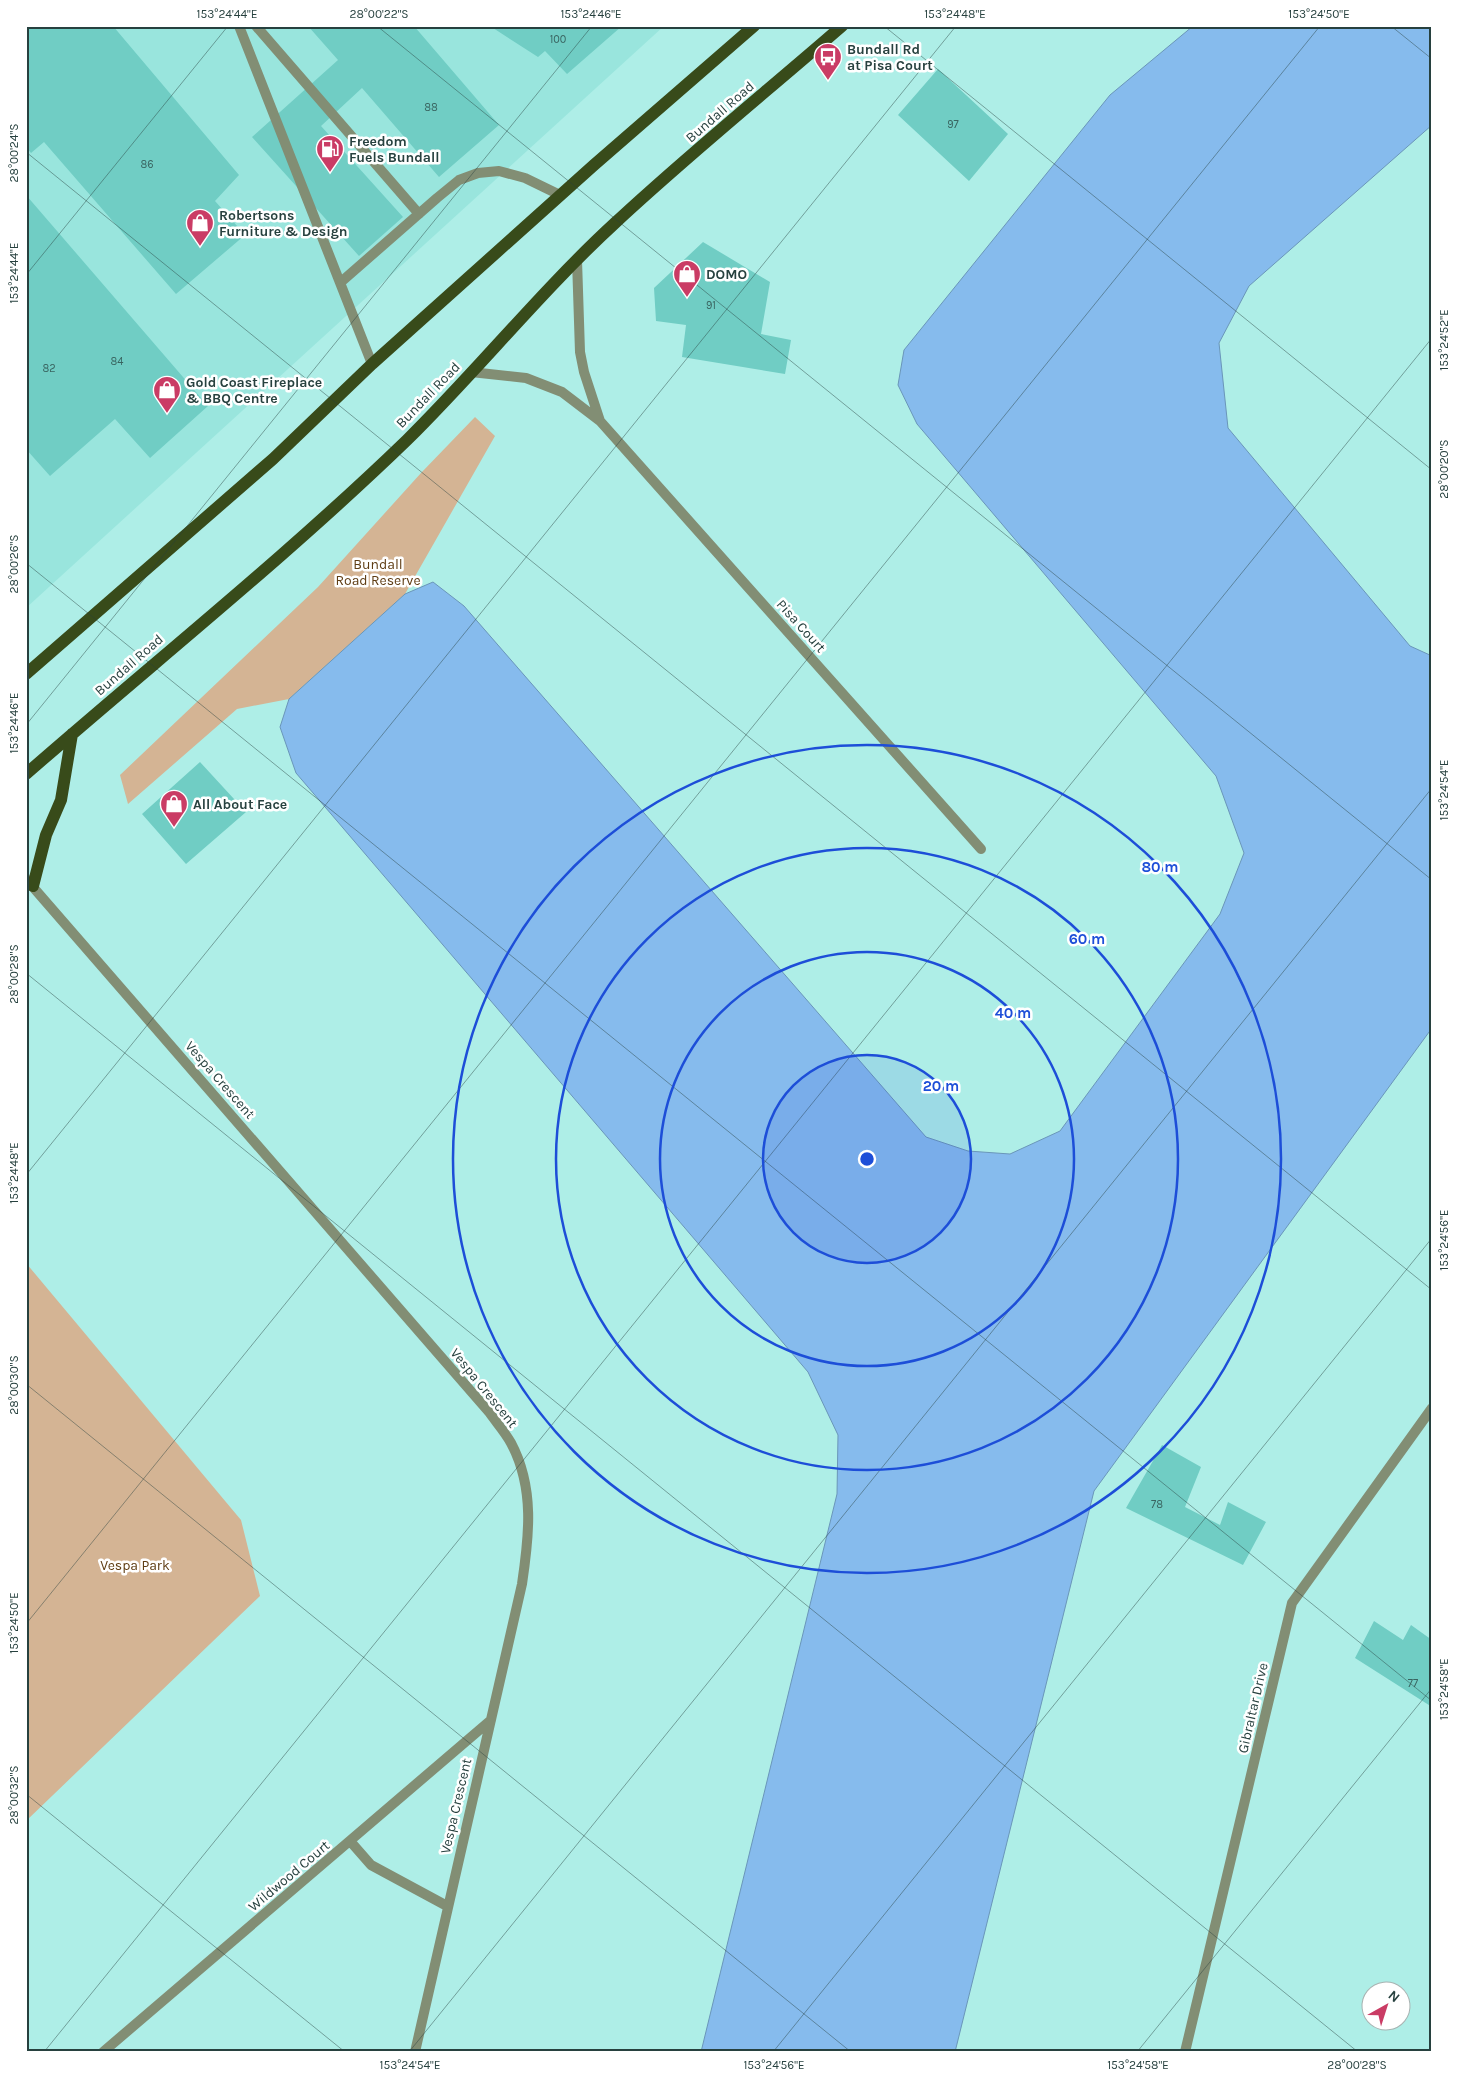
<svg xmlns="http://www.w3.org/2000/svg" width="1458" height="2078" font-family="Karla,sans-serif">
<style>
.built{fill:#99e5dd}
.green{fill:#d4b494}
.water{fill:#86bbed;stroke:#6a96b9}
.building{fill:#70cdc4}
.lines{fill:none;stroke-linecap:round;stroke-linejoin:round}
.service{stroke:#828e74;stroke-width:10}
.minor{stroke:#828e74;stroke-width:10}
.primary{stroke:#384b1a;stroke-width:12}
.ticks{fill:none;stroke:#27413f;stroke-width:1;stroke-opacity:0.45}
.ring{fill:none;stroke:#1d4ed8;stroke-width:2.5}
.labels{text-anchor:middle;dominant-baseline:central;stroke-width:5;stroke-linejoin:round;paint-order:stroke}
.number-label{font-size:11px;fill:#396460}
.poi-label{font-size:14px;font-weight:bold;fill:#27413f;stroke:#fff;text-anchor:start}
.street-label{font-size:14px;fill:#27413f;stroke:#fff}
.park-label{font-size:14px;fill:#5e3c13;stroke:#fff}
.centre{fill:#1d4ed8;stroke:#fff;stroke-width:2.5}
.ring-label{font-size:15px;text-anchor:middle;font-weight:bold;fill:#1d4ed8;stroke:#fff;stroke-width:5;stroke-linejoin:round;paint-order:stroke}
.neatline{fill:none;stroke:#27413f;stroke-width:2}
.ticks-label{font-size:12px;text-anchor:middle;fill:#27413f}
</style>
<rect width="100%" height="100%" fill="#aeeee7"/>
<path class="built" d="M26 26H664L26 608Z"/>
<path class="green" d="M475 417 495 436 405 594 289 699 237 709 128 804 120 775 318 587 421 473Z
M26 1263 241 1520 260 1596 26 1821Z"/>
<path class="water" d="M1193 26H1432V125L1249 286 1219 343 1228 428 1410 646 1432 656V1028L1094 1491 955 2052H701L837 1494 838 1435 808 1372 296 773 280 727 289 699 405 594 433 582 464 606 926 1137 968 1151 1010 1154 1060 1131 1220 914 1244 853 1216 776 917 424 898 385 904 350 1110 95Z"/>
<path class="building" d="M26 26H113L239 175 215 201 245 235 176 294 44 142 31 153 26 147Z
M308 26H414L499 125 439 177 362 88 321 126 403 217 359 256 252 137 338 60Z
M490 26H622L567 74 545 51 538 57Z
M938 69 1008 134 969 181 898 115Z
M26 195 208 406 150 458 115 419 50 476 26 449Z
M703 242 770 282 761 334 791 340 785 374 682 357 686 325 656 321 654 288Z
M200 762 246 812 186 864 142 814Z
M1162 1445 1201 1467 1185 1507 1220 1525 1228 1502 1266 1522 1243 1565 1126 1508Z
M1374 1621 1403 1640 1411 1625 1432 1640V1707L1355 1658Z"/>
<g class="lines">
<path class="service" d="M239 26 372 364
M256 26 419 214
M341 282 437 198 459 180 478 173 499 171 525 178 560 195"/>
<path class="minor" d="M577 260 580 352 584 372 600 421
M471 372 526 378 562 392 600 421 981 849
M26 879 489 1412C496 1422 505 1432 511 1443 535 1488 529 1537 522 1584L415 2052
M350 1841 371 1865 447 1906
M103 2052 491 1720
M1185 2052 1292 1603 1432 1408"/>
<path class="primary" d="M26 674 273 459 372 364 594 165 754 26
M26 774C153 663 286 557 407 440 478 370 541 291 615 223 688 155 766 92 842 26
M33 886 46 835 61 800 72 734"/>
</g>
<path class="ticks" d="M377 26 1432 880M884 26 1432 470M1391 26 1432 59M26 152 1432 1290M26 275 228 26M26 563 1432 1701M26 725 592 26M26 973 1358 2052M26 1175 956 26M26 1384 851 2052M26 1624 1320 26M26 1794 345 2052M44 2052 1432 338M409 2052 1432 788M773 2052 1432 1238M1137 2052 1432 1688"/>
<circle cx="867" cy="1159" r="104" fill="#1d4ed8" fill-opacity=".12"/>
<g class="ring">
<circle cx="867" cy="1159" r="104"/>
<circle cx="867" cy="1159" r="207"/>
<circle cx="867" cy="1159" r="311"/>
<circle cx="867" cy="1159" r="414"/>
</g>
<defs>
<symbol id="bus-pin" viewBox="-11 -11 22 30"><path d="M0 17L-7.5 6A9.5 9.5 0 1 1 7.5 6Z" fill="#ca3c65" stroke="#fff"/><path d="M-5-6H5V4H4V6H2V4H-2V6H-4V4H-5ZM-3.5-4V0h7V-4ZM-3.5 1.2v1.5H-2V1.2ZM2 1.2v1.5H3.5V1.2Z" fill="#fff"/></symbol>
<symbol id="fuel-pin" viewBox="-11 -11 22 30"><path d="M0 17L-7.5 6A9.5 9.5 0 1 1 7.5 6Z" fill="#ca3c65" stroke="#fff"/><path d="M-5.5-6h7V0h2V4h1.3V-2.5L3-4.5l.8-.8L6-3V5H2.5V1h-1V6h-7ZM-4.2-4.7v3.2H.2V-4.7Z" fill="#fff"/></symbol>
<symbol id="shop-pin" viewBox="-11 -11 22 30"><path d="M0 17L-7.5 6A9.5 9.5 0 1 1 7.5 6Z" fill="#ca3c65" stroke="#fff"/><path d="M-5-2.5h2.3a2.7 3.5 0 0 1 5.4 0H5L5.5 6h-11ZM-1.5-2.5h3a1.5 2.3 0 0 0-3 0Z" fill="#fff"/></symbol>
</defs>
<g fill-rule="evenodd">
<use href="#bus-pin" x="812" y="41" width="32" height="43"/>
<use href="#fuel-pin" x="314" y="133" width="32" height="43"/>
<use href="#shop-pin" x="184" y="207" width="32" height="43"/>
<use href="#shop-pin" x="671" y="258" width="32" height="43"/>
<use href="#shop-pin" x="151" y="374" width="32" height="43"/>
<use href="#shop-pin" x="158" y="788" width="32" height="43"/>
</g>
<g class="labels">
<g class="number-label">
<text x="558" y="39">100</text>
<text x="431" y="107">88</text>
<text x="953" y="124">97</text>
<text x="147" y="164">86</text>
<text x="711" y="305">91</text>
<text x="117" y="361">84</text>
<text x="49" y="368">82</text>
<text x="1157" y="1504">78</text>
<text x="1413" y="1683">77</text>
</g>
<g class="poi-label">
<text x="847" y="49">Bundall Rd<tspan x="847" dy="16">at Pisa Court</tspan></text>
<text x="349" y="141">Freedom<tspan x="349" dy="16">Fuels Bundall</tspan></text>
<text x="219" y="215">Robertsons<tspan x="219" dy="16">Furniture &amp; Design</tspan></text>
<text x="706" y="274">DOMO</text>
<text x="186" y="382">Gold Coast Fireplace<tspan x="186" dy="16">&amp; BBQ Centre</tspan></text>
<text x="193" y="804">All About Face</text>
</g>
<g class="street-label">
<text transform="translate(720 112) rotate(-41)">Bundall Road</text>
<text transform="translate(428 395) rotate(-46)">Bundall Road</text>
<text transform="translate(801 626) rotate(48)">Pisa Court</text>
<text transform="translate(129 665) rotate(-41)">Bundall Road</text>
<text transform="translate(220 1080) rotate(49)">Vespa Crescent</text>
<text transform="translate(484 1388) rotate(51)">Vespa Crescent</text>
<text transform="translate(1253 1708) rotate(-77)">Gibraltar Drive</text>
<text transform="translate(456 1806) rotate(-77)">Vespa Crescent</text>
<text transform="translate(289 1876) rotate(-40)">Wildwood Court</text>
</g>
<g class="park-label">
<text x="378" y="564">Bundall<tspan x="378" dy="16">Road Reserve</tspan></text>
<text x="135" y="1565">Vespa Park</text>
</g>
</g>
<circle cx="867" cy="1159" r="8" class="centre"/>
<g class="ring-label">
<text x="1160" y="872">80 m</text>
<text x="1087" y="944">60 m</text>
<text x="1013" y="1018">40 m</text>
<text x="941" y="1091">20 m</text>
</g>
<rect width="1458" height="2078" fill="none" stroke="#ffffff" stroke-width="55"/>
<g transform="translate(1386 2006) rotate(39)"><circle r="24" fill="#ffffff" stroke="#a9b3b2"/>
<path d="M0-4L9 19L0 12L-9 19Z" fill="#ca3c65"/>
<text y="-8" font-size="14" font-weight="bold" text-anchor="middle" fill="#27413f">N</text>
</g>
<rect x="28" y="28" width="1402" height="2022" class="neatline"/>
<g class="ticks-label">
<text x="227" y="18">153°24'44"E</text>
<text x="379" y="18">28°00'22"S</text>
<text x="591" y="18">153°24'46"E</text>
<text x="955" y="18">153°24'48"E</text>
<text x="1319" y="18">153°24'50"E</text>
<text transform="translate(14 153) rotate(-90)" y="4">28°00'24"S</text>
<text transform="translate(14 273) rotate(-90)" y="4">153°24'44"E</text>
<text transform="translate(1444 340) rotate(-90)" y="4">153°24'52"E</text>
<text transform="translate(1444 469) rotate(-90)" y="4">28°00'20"S</text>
<text transform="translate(14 564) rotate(-90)" y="4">28°00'26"S</text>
<text transform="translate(14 723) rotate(-90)" y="4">153°24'46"E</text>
<text transform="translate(1444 790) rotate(-90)" y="4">153°24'54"E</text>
<text transform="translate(14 974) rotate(-90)" y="4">28°00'28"S</text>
<text transform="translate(14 1173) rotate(-90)" y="4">153°24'48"E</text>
<text transform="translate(1444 1240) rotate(-90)" y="4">153°24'56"E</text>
<text transform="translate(14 1385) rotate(-90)" y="4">28°00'30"S</text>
<text transform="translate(14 1623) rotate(-90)" y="4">153°24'50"E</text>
<text transform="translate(1444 1689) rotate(-90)" y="4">153°24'58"E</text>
<text transform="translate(14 1795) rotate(-90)" y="4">28°00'32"S</text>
<text x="410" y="2069">153°24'54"E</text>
<text x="774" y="2069">153°24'56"E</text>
<text x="1138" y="2069">153°24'58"E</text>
<text x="1357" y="2069">28°00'28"S</text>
</g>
</svg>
